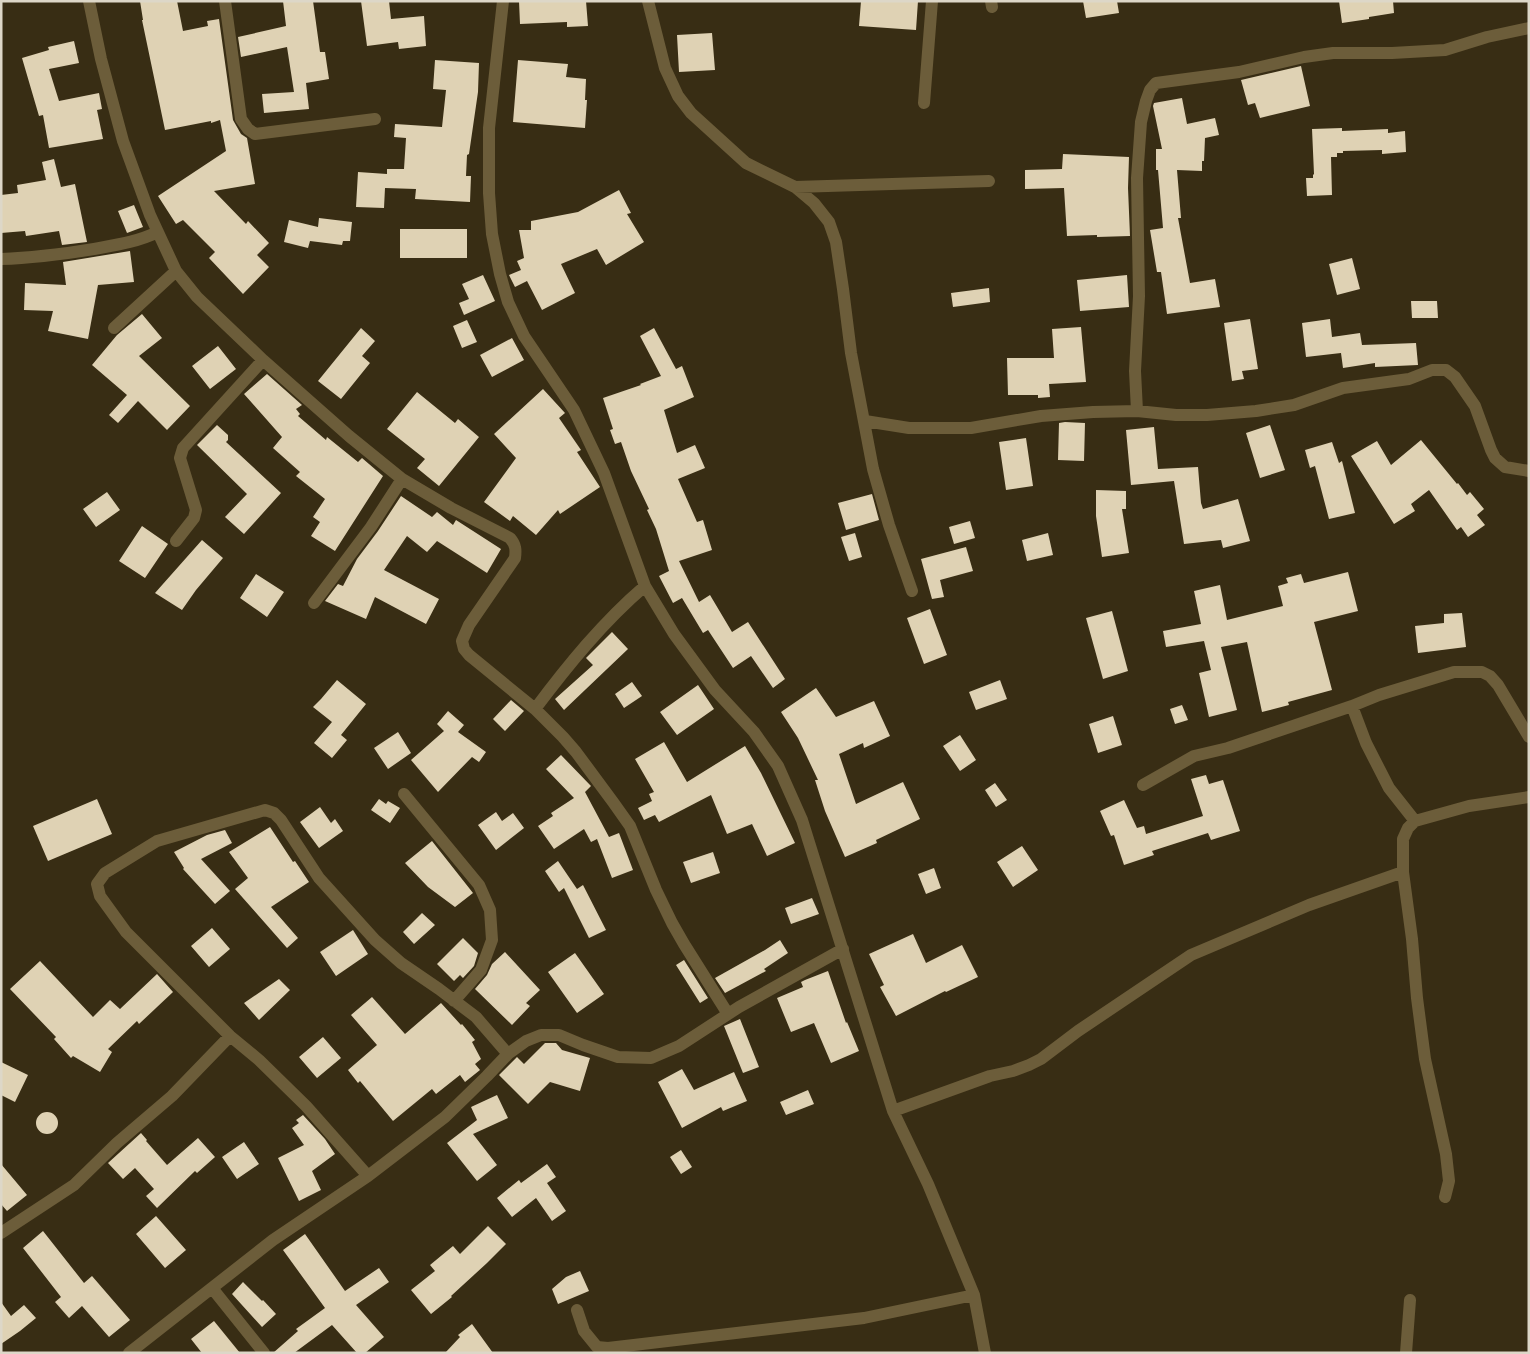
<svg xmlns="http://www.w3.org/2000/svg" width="1530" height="1354" font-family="Overpass,sans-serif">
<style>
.building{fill:#dfd2b4}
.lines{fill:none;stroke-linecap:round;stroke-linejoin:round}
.minor{stroke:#6c5d3a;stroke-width:12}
</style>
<rect width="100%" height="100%" fill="#382d14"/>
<path class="building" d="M140 1H177L183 31 208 26 207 21 219 19 233 120 241 134 247 138 255 184 214 191 246 224 248 221 269 243 257 255 269 267 243 294 209 258 215 252 183 220 176 224 158 196 226 151 220 120 211 123V121L165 130 142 20H143Z
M283 1H313L320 52H325L329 79 306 83 309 109 264 113 262 94 294 92 287 47 241 57 238 37 286 26Z
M361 1H389L391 19 424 16 426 46 399 49 398 42 367 46Z
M519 1H586L588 26 567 27V22L520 24Z
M861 1H918L916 30 859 26Z
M1083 1H1117L1119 13 1086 18Z
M1339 1H1393L1394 13 1369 17V19L1342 23Z
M712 33 715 70 679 72 677 35Z
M74 41 79 63 49 69 59 101 99 93 102 109 97 110 103 139 49 148 43 115 39 116 22 58 49 50 48 47Z
M435 60 479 63 478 92 469 154 467 155 466 176H471L470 202 415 199 416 189 385 188 384 208 356 207 358 172 387 174V169H404L406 138 394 137 395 124 442 127 446 90 433 89Z
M518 60 568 64 566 77 586 79 585 100H587L585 128 513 122Z
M1301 66 1310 106 1260 118 1255 103 1248 105 1241 80Z
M1182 98 1187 124 1215 118 1219 135 1205 138 1204 161H1202V171L1177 170 1181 218H1178L1190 283 1215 279 1220 307 1167 314 1161 272H1157L1150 230 1163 228 1158 170H1156V149H1162L1153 106 1154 103Z
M1342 128V131L1388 129V133L1405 131 1406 152 1382 154V150L1343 151V153H1337V157H1331L1332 195 1307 196 1306 178H1313V175L1314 174 1312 129Z
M1063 154 1129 157 1128 188 1130 236 1097 237V235L1067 236 1064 188 1025 189V170L1062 169Z
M54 159 61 187 75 184 87 242 62 245 59 231 26 236 25 231 1 233V195L18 193 17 185 46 180 42 162Z
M619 190 631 213 627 214 644 242 606 265 597 249 561 264 575 293 542 310 527 281 515 287 509 275 521 270 517 261 524 258 519 230H531V221L578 212Z
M134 205 143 227 127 233 118 211Z
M319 218 352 222 350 241H343L342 245 310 241 308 248 284 242 289 220 318 227Z
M400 229H467V258H400Z
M130 251 134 282 98 285 88 339 48 331 53 311 24 310 25 283 66 285 63 262Z
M1352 258 1360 289 1337 295 1329 264Z
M483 275 495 301 464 315 459 303 469 299 462 284Z
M1127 275 1129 307 1080 311 1077 280Z
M989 288 990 302 953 307 951 293Z
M1411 301H1437L1438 318H1412Z
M142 314 162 338 139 356 190 406 167 430 138 401 118 423 109 415 127 395 92 365 117 335Z
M1250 319 1258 369 1242 371 1244 379 1232 381 1224 323Z
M1330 319 1332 337 1360 333 1362 345 1416 343 1418 365 1375 367V363L1343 368 1341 353 1306 357 1302 323Z
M467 320 477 342 462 348 453 326Z
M1081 327 1086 382 1049 384 1050 397 1038 398V395H1008L1007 358H1054L1052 329Z
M361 328 375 341 362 356 370 363 341 399 318 381Z
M654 328 676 369 682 366 694 397 664 410 677 453 695 445 705 468 678 479 697 522 703 520 712 550 679 561 699 602 710 595 732 632 748 622 785 679 773 688 751 656 733 668 708 630 703 633 682 598 673 603 659 576 669 571 656 529 647 510 649 509 631 471 621 442 615 444 610 430 613 429 603 398 641 385 640 384 661 376 640 336Z
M512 338 524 360 492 377 480 355Z
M218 346 236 369 210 389 192 366Z
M267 374 302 405 296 409 300 414 298 416 326 440 327 437 358 462 362 458 383 476 335 551 311 536 320 522 313 517 325 499 296 476 300 472 273 448 282 437 244 394Z
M543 389 565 413 559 418 581 450 577 452 600 487 560 514 558 510 536 535 513 516 510 521 484 502 516 458 494 434Z
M417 392 455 423 458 419 479 437 439 486 417 468 425 459 387 429Z
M1065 422 1085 423 1084 461 1058 460 1059 423Z
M217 425 228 435V440L226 442 281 493 244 534 225 517 247 494 197 445Z
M1270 425 1285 470 1260 478 1246 433Z
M1154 427 1158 469 1198 467 1201 503 1203 509 1238 499 1250 541 1223 548 1221 540 1184 544 1174 481 1131 485 1126 430Z
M1026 438 1033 486 1006 490 999 442Z
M1421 440 1457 484 1458 483 1467 495 1470 492 1484 509 1477 515 1485 525 1468 537 1461 527 1457 530 1429 490 1411 504 1415 511 1394 524 1351 456 1377 441 1391 465Z
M1332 442 1339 463 1342 461 1355 513 1329 519 1315 466 1310 468 1305 450Z
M1096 490 1126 491V509H1122L1129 553 1102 557 1096 516Z
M107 492 120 510 96 527 83 509Z
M872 494 879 520 846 530 838 503Z
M401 496 432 517 437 512 453 525 456 520 501 549 487 573 437 541 427 552 407 536 384 570 439 599 426 624 375 597 366 619 325 601 338 584 343 586 357 559 378 531Z
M970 521 975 538 954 544 949 527Z
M142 526 168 544 145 578 119 561Z
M855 533 862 557 849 561 841 537Z
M1048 533 1053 555 1027 561 1022 540Z
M202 540 223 558 196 590 182 610 155 593Z
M966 547 973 571 940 580 944 597 932 599 921 559Z
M1348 572 1358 611 1314 622 1332 690 1288 702 1289 705 1262 712 1247 642 1221 647 1237 710 1209 717 1199 673 1211 670 1204 641 1166 647 1163 631 1201 624 1194 591 1220 585 1227 620 1283 606 1278 586 1288 583 1286 578 1301 574 1304 583Z
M256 574 284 592 267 617 240 598Z
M930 609 947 655 924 664 907 618Z
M1112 611 1128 671 1103 679 1086 618Z
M1462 613 1466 647 1418 653 1415 626 1444 623V614Z
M612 632 628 649 564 710 555 699 593 665 586 658Z
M337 680 366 704 341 735 347 740 332 758 314 743 332 722 313 707 321 699Z
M1000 680 1007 699 976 710 969 692Z
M632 682 642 696 624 708 615 694Z
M698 685 714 709 677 735 660 712Z
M816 688 836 717 874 701 890 736 864 748 863 743 839 754 856 804 903 782 920 819 876 840 877 843 845 857 825 811 815 780H818L798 738 781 712Z
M511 700 524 711 505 731 493 719Z
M1182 705 1188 720 1175 724 1170 709Z
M448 711 464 725 458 732 486 752 479 762 472 757 438 792 411 760 444 731 437 724Z
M1113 716 1122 745 1098 753 1089 724Z
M398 732 411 753 388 769 374 748Z
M960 735 976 760 960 771 943 746Z
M664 742 687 782 745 746 761 773 795 843 767 856 752 824 727 834 711 795 659 822 655 815 644 820 638 808 652 801 649 794 654 792 635 759Z
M561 755 591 786 585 792 609 837 619 833 633 870 612 878 597 839 591 842 584 829 554 849 538 826 553 816 551 813 574 798 546 769Z
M1206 775 1209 784 1223 780 1240 831 1211 840 1208 833 1152 851 1154 855 1124 865 1114 835 1111 836 1100 811 1124 800 1137 828 1144 826 1146 834 1203 816 1191 779Z
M995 783 1007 800 996 807 985 790Z
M97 799 112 834 48 861 33 826Z
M379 799 386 804 388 801 400 808 390 823 371 810Z
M320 807 331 823 335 819 343 831 319 848 300 822Z
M496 812 502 821 513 813 524 828 496 850 478 825Z
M270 827 293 862 295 861 309 882 271 907 298 938 287 948 235 889 248 878 229 852Z
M225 830 232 843 201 859 230 891 215 904 183 869 184 868 174 852 207 835Z
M432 841 473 893 455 907 428 887 405 863Z
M1022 846 1038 870 1013 887 997 862Z
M713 852 720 873 691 883 683 862Z
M558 861 577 889 583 885 606 930 589 938 564 888 559 892 545 871Z
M934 868 941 888 926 894 918 874Z
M812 898 819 914 791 924 785 908Z
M422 913 435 925 414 944 403 932Z
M212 928 230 949 209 967 191 946Z
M353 930 368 954 336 976 320 952Z
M913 934 926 963 962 945 978 977 946 992 945 991 896 1016 880 987 884 985 869 954Z
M463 938 478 953 474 966 463 978 460 975 454 981 437 964Z
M780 940 788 953 764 969 766 971 725 993 715 978 765 950Z
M505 952 540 990 526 1003 530 1006 512 1025 475 989 487 975 492 964Z
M575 953 604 994 577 1013 548 972Z
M684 960 708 998 700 1003 676 965Z
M40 961 93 1017 110 1000 120 1009 157 974 173 992 139 1024 137 1021 108 1049 112 1052 100 1072 73 1056 71 1058 54 1039 56 1037 10 989Z
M828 971 846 1023 847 1022 859 1051 831 1063 814 1023 791 1032 777 998 803 987 801 982 805 980Z
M279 979 290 990 259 1020 244 1003Z
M372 997 405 1034 441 1003 461 1025 462 1024 475 1040 472 1042 481 1059 475 1064 480 1070 465 1082 460 1075 436 1094 432 1089 393 1121 360 1081 358 1083 348 1070 377 1045 351 1015Z
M740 1019 759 1067 743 1073 724 1026Z
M323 1037 341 1058 317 1078 299 1057Z
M545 1043H556L562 1050 590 1058 580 1091 550 1082 528 1104 499 1075 517 1057 524 1064Z
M1 1062 28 1075 15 1102 1 1095Z
M682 1069 694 1090 734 1072 747 1101 723 1111 721 1107 682 1128 658 1082Z
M808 1090 814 1104 786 1115 780 1102Z
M497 1095 508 1118 473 1134 497 1165 477 1181 447 1143 477 1120 471 1107Z
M36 1123a11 11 0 1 1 22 0a11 11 0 1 1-22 0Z
M303 1115 325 1139 335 1154 312 1171 321 1190 299 1201 278 1158 304 1145 292 1128 299 1123 296 1120Z
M141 1133 147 1140 146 1141 167 1165 198 1138 215 1157 197 1173 195 1171 157 1208 146 1196 154 1189 135 1168 123 1179 108 1163Z
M244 1142 259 1164 237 1179 222 1157Z
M681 1150 692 1167 681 1174 670 1157Z
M1 1164 27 1195 7 1211 1 1204Z
M547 1164 556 1177 547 1183 566 1211 552 1221 536 1198 512 1217 497 1198 519 1180 521 1183Z
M156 1216 186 1250 165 1268 136 1234Z
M488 1226 506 1244 487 1263 451 1296 452 1297 431 1314 411 1290 435 1271 430 1265 453 1246 460 1254Z
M43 1231 84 1283 92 1276 130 1320 109 1337 82 1306 69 1318 55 1302 61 1297 23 1248Z
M305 1234 345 1291 379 1268 389 1282 356 1305 384 1337 365 1353H357L332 1325 294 1353H273L298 1331 296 1329 325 1308 283 1250Z
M580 1271 589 1291 558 1304 552 1289 566 1277Z
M243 1282 262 1301 263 1300 276 1314 262 1327 232 1294Z
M1 1302 11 1316 24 1305 36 1318 20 1331 1 1344Z
M214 1321 240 1353H202L191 1339Z
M472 1324 493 1353H445L460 1337 458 1335Z"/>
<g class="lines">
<path class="minor" d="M89 1 101 59 123 141 150 215 176 271 197 297 263 360 349 436 402 479 451 508 510 538C516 545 516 550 515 558L469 625 462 641 464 649 469 655 535 709 563 737 576 752 613 802 630 826 656 890 672 923 684 944 728 1014
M225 1 241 119 248 129 255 134 375 119
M503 1 489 128V193L492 234 500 274 508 302 524 336 574 410 604 473 645 586 674 634 715 690 754 732 778 766 802 820 893 1111 928 1184 974 1295 985 1353
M648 1 665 68 678 96 691 113 746 163 795 187 814 203 829 222 836 242 843 289 851 353 873 469 889 525 912 591
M991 1 992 7
M1529 28 1487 37 1445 50 1392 53H1333L1304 57 1239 72 1156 83 1150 90 1146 101 1141 122 1137 178 1139 296 1135 371 1137 411 1176 415H1207L1256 411 1294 405 1343 388 1409 379 1432 370H1446L1455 377 1475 406 1491 450 1495 458 1505 467 1529 471
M924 103 932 1
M795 187 989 181
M1 259C32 258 63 254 94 249 116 245 137 242 158 232
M114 328 176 271
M865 421 909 428H971L1041 416 1093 412 1137 411
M176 541 194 518 196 510 180 458 183 448 263 360
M314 603 371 527 402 479
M1352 706 1379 695 1454 672H1482L1490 676 1498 685 1529 737
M535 709C568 665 603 622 645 586
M1143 785 1194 756 1228 748 1352 706 1366 743 1389 788 1415 821
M404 794 479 885 490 910 492 940 481 970 454 1001
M893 1111 990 1076 1013 1071 1029 1065 1041 1059 1078 1031 1191 955 1309 905 1403 872
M368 1176 306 1106 259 1060 230 1036 126 932 100 896 97 884 105 873 157 841 265 810 274 813 281 820 319 878 375 940 401 963 439 989 476 1017 508 1054
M1445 1197 1449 1181 1446 1154 1425 1059 1417 998 1412 939 1403 872V839L1408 828 1415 821 1469 806 1529 797
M1 1233 74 1185 117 1143 172 1096 230 1036
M212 1288 264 1353
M577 1310 584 1331 597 1347 608 1348 864 1318 974 1295
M129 1353 273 1240 368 1176 445 1117 487 1076 508 1054 526 1041 541 1035H559L583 1045 618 1057 651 1058 679 1046 739 1007 843 949
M1406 1353 1410 1300"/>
</g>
<rect width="1530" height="1354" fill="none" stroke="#ddd7c8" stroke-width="5"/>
</svg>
